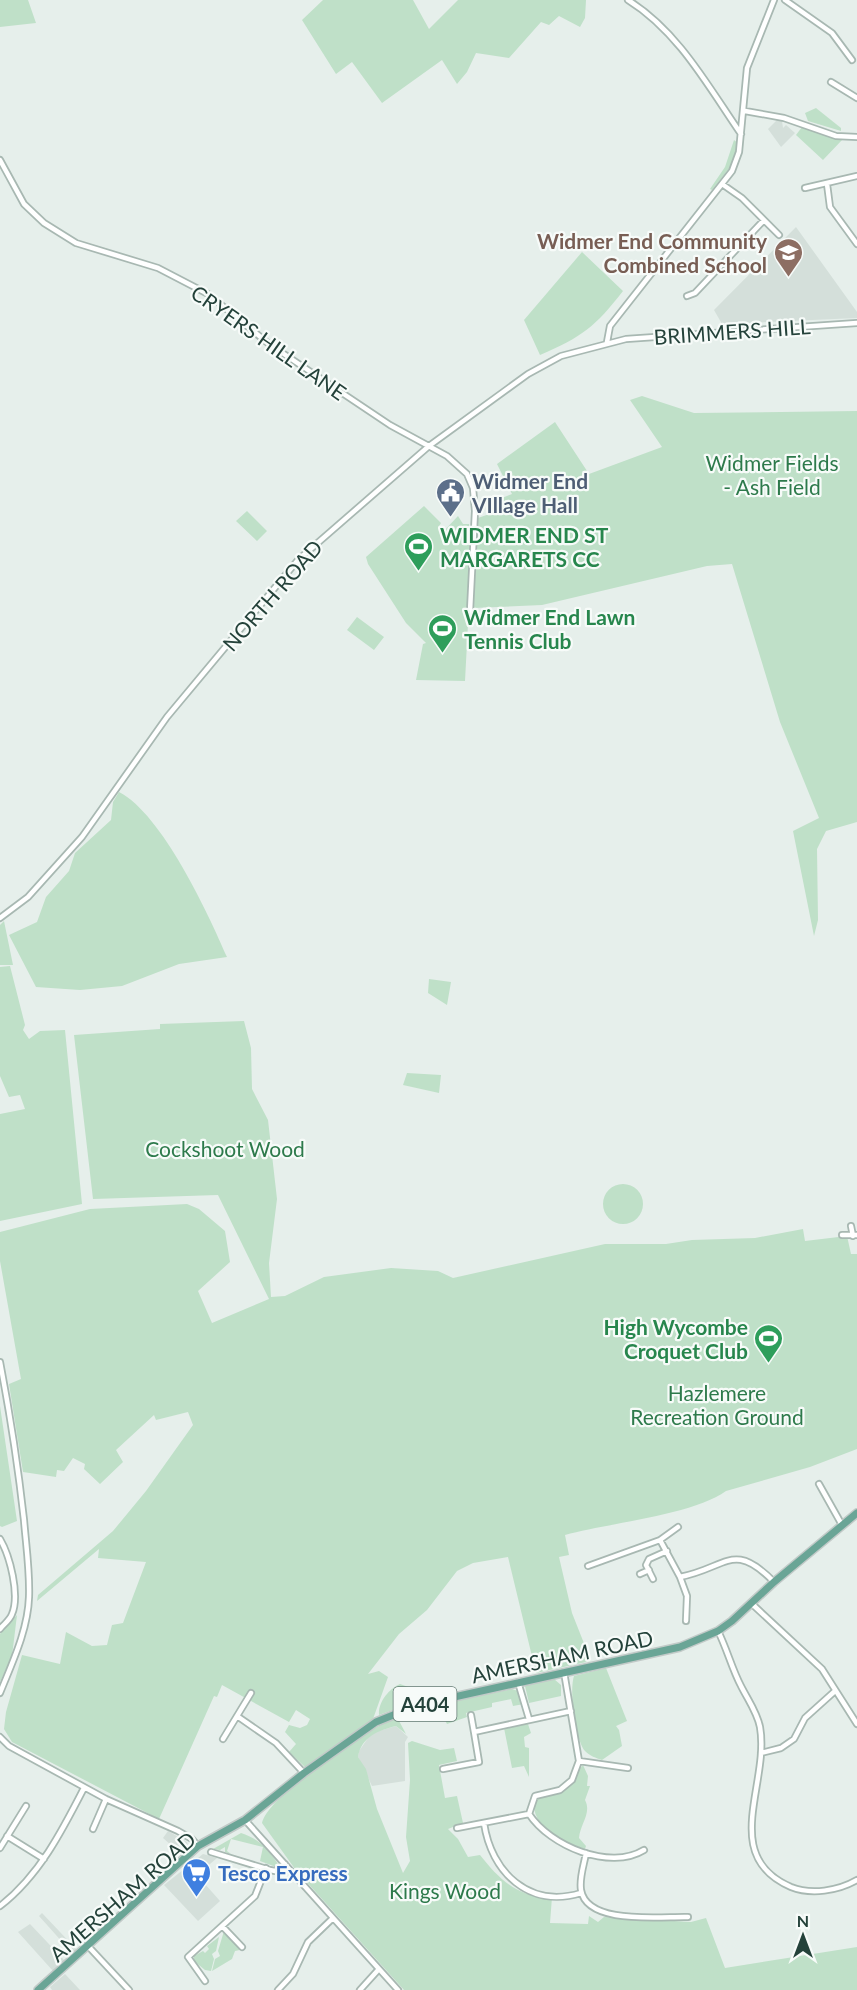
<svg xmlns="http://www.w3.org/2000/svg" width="857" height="1990" font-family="Lato,sans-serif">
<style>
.built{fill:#d4dfda}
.green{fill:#bfe0c8}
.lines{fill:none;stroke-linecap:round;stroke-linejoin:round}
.minor-casing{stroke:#a8b8b2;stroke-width:8}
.primary-casing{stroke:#c2cac8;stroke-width:10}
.minor{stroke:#fff;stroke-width:4.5}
.primary{stroke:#6aa596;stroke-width:7}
.labels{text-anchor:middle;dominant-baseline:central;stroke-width:4.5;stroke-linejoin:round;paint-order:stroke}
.shield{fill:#f7fbf9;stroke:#637a73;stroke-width:1.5}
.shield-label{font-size:20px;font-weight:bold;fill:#24423a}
.education-label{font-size:21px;font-weight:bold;fill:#785e54;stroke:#f7fbf9;text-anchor:end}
.street-label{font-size:21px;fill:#24423a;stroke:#f7fbf9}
.park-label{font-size:21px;fill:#2d7a4b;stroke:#f7fbf9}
.service-label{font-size:21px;font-weight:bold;fill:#4e5e75;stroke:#f7fbf9;text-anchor:start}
.leisure-label{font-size:21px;font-weight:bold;fill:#27864d;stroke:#f7fbf9;text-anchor:start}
.shop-label{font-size:21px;font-weight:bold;fill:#366cbe;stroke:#f7fbf9;text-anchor:start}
</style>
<rect width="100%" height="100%" fill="#e6efeb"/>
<path class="built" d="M777 120 782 121 783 128 786 125 795 133 781 147 768 129Z
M796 227 857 312V318L722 324 714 310Z
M396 1726 408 1737 405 1742V1781L372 1786 358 1757 359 1751 368 1738 375 1732Z
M168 1831 187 1842 188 1846 180 1853 163 1838Z
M203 1854 217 1858 197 1875 220 1901 198 1921 164 1885Z
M42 1913 77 1950 73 1954 39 1916Z
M30 1924 65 1961 53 1971 18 1932Z
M65 1974 80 1990H52L50 1987Z"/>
<path class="green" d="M0 0H28L36 23 0 27Z
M323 0H413L429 29 458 0H586L585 18 580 27 559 16 549 25 541 22 509 58 476 53 467 72 457 84 442 60 382 103 352 62 336 74 302 20Z
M816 108 841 128V131L808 121 805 113Z
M802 127 842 140 823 160 796 135Z
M734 140 738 143 731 166 712 190 710 189 725 167Z
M582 252 623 291C595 327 582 337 540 355L524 320Z
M642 396 694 413 857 411V822L826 831 817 849 818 920 814 936 793 831 819 818 780 722 732 564 707 566 542 605 474 608 475 519 501 510 497 500 512 494 497 464 555 422 589 474 662 447 630 400Z
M424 506 441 523 438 528 443 532 458 516 463 524H469L471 567 465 681 416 680 423 644 426 643 406 623 368 564 366 557Z
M247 511 267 531 257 541 236 521Z
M357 617 384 637 374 650 347 630Z
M119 792C162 814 208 913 227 957L179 964 122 986 80 990 36 987 9 935 37 922 46 897 69 871 75 853 111 820 113 802Z
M4 921 13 965H0V925Z
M10 966 25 1025 23 1030 29 1039 40 1031 65 1030 82 1204 0 1221V1114L25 1109 20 1095 9 1097 0 1076V967Z
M429 979 451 982 447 1005 428 993Z
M244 1021 251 1048 252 1089 268 1120 277 1199 269 1263 271 1297 285 1296 324 1277 391 1268 438 1271 453 1278 605 1244H666L692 1240 755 1238 803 1229 805 1241 847 1236 851 1254H857V1449L810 1467 726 1491C693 1515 608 1523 565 1535L569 1555 559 1557 572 1613 591 1661 536 1673 508 1557 473 1563 457 1571 427 1610 399 1634 368 1674 379 1671 388 1677 373 1719 305 1767 289 1752 296 1744 285 1732 289 1725 300 1728 307 1725 310 1719 296 1710 289 1722 222 1685 217 1697 214 1696 159 1819 12 1742 4 1729 6 1712 22 1655 60 1664 66 1632 92 1646 107 1645 112 1625 123 1623 146 1562 98 1558 99 1549 37 1601 38 1595 113 1531 146 1491 193 1425 188 1412 156 1420 154 1415 116 1450 123 1462 100 1484 84 1469 85 1464 73 1458 64 1471 57 1470 56 1477 23 1472 9 1384 21 1379 0 1261V1232L90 1209 187 1204 199 1209 225 1231 230 1262 198 1291 212 1323 269 1299 218 1195 93 1199 74 1035 160 1029V1024Z
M407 1073 441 1075 439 1093 403 1085Z
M603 1204a20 20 0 1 1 40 0a20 20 0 1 1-40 0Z
M0 1406 17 1521 2 1527 0 1526Z
M17 1615 12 1656 0 1682V1634Z
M606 1668 627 1721 616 1726 619 1730 622 1746 602 1760C596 1758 590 1756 585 1751 575 1739 569 1690 574 1676Z
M554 1679 561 1685V1696L529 1703 525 1686Z
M400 1684 422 1692V1699L379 1715C378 1702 389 1689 400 1684Z
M512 1689 518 1691 524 1704 513 1706 511 1699 492 1703V1707L466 1713 467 1717 447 1724 437 1705Z
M397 1717 406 1734 396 1726C379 1730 361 1737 358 1757L366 1769 377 1809 403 1873 410 1861 406 1837 410 1780 408 1743 412 1741 440 1750 454 1748 457 1761 439 1765 445 1798 457 1796 463 1823 448 1829 458 1839 468 1857 480 1855C499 1879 519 1899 552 1897L550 1923 588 1924 589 1916 598 1922 604 1917 691 1922 706 1918 725 1968 857 1947V1990H404L295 1869 262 1823C268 1795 369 1728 397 1717Z
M528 1724 531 1733 524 1737 525 1747 529 1748V1777L524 1766 512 1768 504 1728Z
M583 1765 588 1776 587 1786H590L585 1800C592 1813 580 1824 579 1838L586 1846 585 1849C564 1843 528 1826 535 1799 543 1794 554 1795 562 1791 574 1784 575 1773 583 1765Z
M241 1833C259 1839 267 1848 278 1864L276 1867 260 1861 263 1847 231 1839 227 1851 231 1854 225 1852V1847L220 1850 213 1849Z
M224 1931 240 1950 235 1951 232 1959 212 1971 215 1959 220 1956 218 1951Z
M219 1937 216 1951 212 1954 214 1959 211 1971 205 1970 194 1961V1956L203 1951 205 1953 209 1949 207 1946Z"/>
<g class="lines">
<defs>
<path id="minor" d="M628 0C678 31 708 86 741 134
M785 0 832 33 852 60
M831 82 857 98
M745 111 784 118 836 136 857 137
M0 160 24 204 44 223 76 243 158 268 208 294 269 344 390 425 447 456 467 474 473 488 475 511 470 611
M722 184 742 198 779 235
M827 184 830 207 857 244
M805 188 857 176
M687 296 695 293 764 220
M607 342 610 326 732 171 739 152 747 68 774 0
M0 918 28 897 82 837 167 717 298 560 429 446 528 374 561 356 626 339 857 323
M851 1226 853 1236
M842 1235H857
M0 1362C10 1414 18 1466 24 1520 26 1545 30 1571 29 1597 28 1630 12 1663 0 1693
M819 1484 842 1525
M0 1539C10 1556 20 1595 12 1614 10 1620 4 1624 0 1629
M660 1540 678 1527
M588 1566 660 1540 680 1577C727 1568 733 1540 774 1582
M640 1574 649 1570
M680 1577 687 1596 686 1621
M653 1579 646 1565 649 1559 667 1551
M751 1603 822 1669 857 1724
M718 1631C727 1649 732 1669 741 1686 748 1700 757 1712 760 1727 770 1784 719 1856 791 1887 811 1895 838 1891 857 1880
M564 1672 579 1761 572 1780 560 1790 535 1796 529 1814C550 1846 610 1871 644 1850
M518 1682 529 1719
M251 1693 237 1716 276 1743 304 1773
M471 1715 474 1732
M0 1737 9 1746 106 1799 178 1831 192 1839 198 1846
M223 1739 237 1716
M761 1753 781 1748 794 1739 805 1718 835 1691
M579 1761 628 1768
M443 1769 479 1762 474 1732 571 1711
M245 1820 398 1990
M484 1823C491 1872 529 1909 581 1893
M457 1828 529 1814
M93 1829 106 1799
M7 1836 44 1859
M0 1848 26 1806
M211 1852 270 1870 275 1871 285 1864
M586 1853C584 1865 579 1878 581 1890 587 1926 663 1916 688 1917
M0 1906C39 1876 62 1831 84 1788
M223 1927 242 1947
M88 1946 129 1990
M205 1981 188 1957 255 1896 266 1868
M278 1990 293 1974 308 1942 333 1918
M360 1990 379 1969"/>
<path id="primary" d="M38 1990 198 1846 245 1820 304 1773 376 1722 418 1705 680 1647 718 1631 732 1621 774 1582 857 1513"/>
</defs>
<use href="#minor" class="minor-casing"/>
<use href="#primary" class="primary-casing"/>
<use href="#minor" class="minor"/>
<use href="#primary" class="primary"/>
</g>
<defs>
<symbol id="school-pin" viewBox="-11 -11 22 30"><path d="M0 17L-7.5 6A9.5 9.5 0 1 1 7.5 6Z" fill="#8d6e63" stroke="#f7fbf9"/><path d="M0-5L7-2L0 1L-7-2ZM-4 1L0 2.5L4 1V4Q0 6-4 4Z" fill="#fff"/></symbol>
<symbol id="civic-pin" viewBox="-11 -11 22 30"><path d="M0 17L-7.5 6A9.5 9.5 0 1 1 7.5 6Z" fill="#5c6f8a" stroke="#f7fbf9"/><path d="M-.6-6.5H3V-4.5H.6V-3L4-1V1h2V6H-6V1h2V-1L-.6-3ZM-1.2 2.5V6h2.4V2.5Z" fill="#fff"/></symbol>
<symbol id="stadium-pin" viewBox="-11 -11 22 30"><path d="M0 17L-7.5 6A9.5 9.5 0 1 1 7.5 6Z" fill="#2e9e5b" stroke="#f7fbf9"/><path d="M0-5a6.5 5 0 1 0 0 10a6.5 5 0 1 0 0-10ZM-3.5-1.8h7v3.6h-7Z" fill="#fff"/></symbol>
<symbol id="supermarket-pin" viewBox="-11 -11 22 30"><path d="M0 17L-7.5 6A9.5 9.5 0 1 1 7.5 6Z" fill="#3f7fe0" stroke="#f7fbf9"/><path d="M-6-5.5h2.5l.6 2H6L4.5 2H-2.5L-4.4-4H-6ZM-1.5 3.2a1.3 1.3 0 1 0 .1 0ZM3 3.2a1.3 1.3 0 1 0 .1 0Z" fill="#fff"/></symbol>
</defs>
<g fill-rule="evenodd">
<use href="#school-pin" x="772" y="236" width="33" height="45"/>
<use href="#civic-pin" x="434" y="476" width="33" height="45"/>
<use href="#stadium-pin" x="402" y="530" width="33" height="45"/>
<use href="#stadium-pin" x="426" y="612" width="33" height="45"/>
<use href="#stadium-pin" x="752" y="1322" width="33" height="45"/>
<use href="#supermarket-pin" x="180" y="1856" width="33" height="45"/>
</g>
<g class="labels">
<rect class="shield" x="393.5" y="1687" width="63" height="34" rx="4.5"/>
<g class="shield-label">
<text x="425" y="1704">A404</text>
</g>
<g class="education-label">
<text x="767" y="240">Widmer End Community<tspan x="767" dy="24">Combined School</tspan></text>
</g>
<g class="street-label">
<text transform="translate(732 331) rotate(-4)">BRIMMERS HILL</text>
<text transform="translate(269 342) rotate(35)">CRYERS HILL LANE</text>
<text transform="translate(272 595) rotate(-49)">NORTH ROAD</text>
<text transform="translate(562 1656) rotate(-12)">AMERSHAM ROAD</text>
<text transform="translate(122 1896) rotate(-41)">AMERSHAM ROAD</text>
</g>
<g class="park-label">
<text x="772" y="462">Widmer Fields<tspan x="772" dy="24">- Ash Field</tspan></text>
<text x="225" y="1148">Cockshoot Wood</text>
<text x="717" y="1392">Hazlemere<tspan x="717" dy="24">Recreation Ground</tspan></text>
<text x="445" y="1890">Kings Wood</text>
</g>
<g class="service-label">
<text x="472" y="480">Widmer End<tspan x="472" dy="24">VIllage Hall</tspan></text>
</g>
<g class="leisure-label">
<text x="440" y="534">WIDMER END ST<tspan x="440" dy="24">MARGARETS CC</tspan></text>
<text x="464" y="616">Widmer End Lawn<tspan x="464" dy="24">Tennis Club</tspan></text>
<text x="748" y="1326" text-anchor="end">High Wycombe<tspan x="748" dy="24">Croquet Club</tspan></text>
</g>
<g class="shop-label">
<text x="218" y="1872">Tesco Express</text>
</g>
</g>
<g transform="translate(803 1936)" stroke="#f7fbf9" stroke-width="4.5" paint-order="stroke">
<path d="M0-4.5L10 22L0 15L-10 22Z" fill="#24423a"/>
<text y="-9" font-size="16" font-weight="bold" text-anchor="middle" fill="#24423a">N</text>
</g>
</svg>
